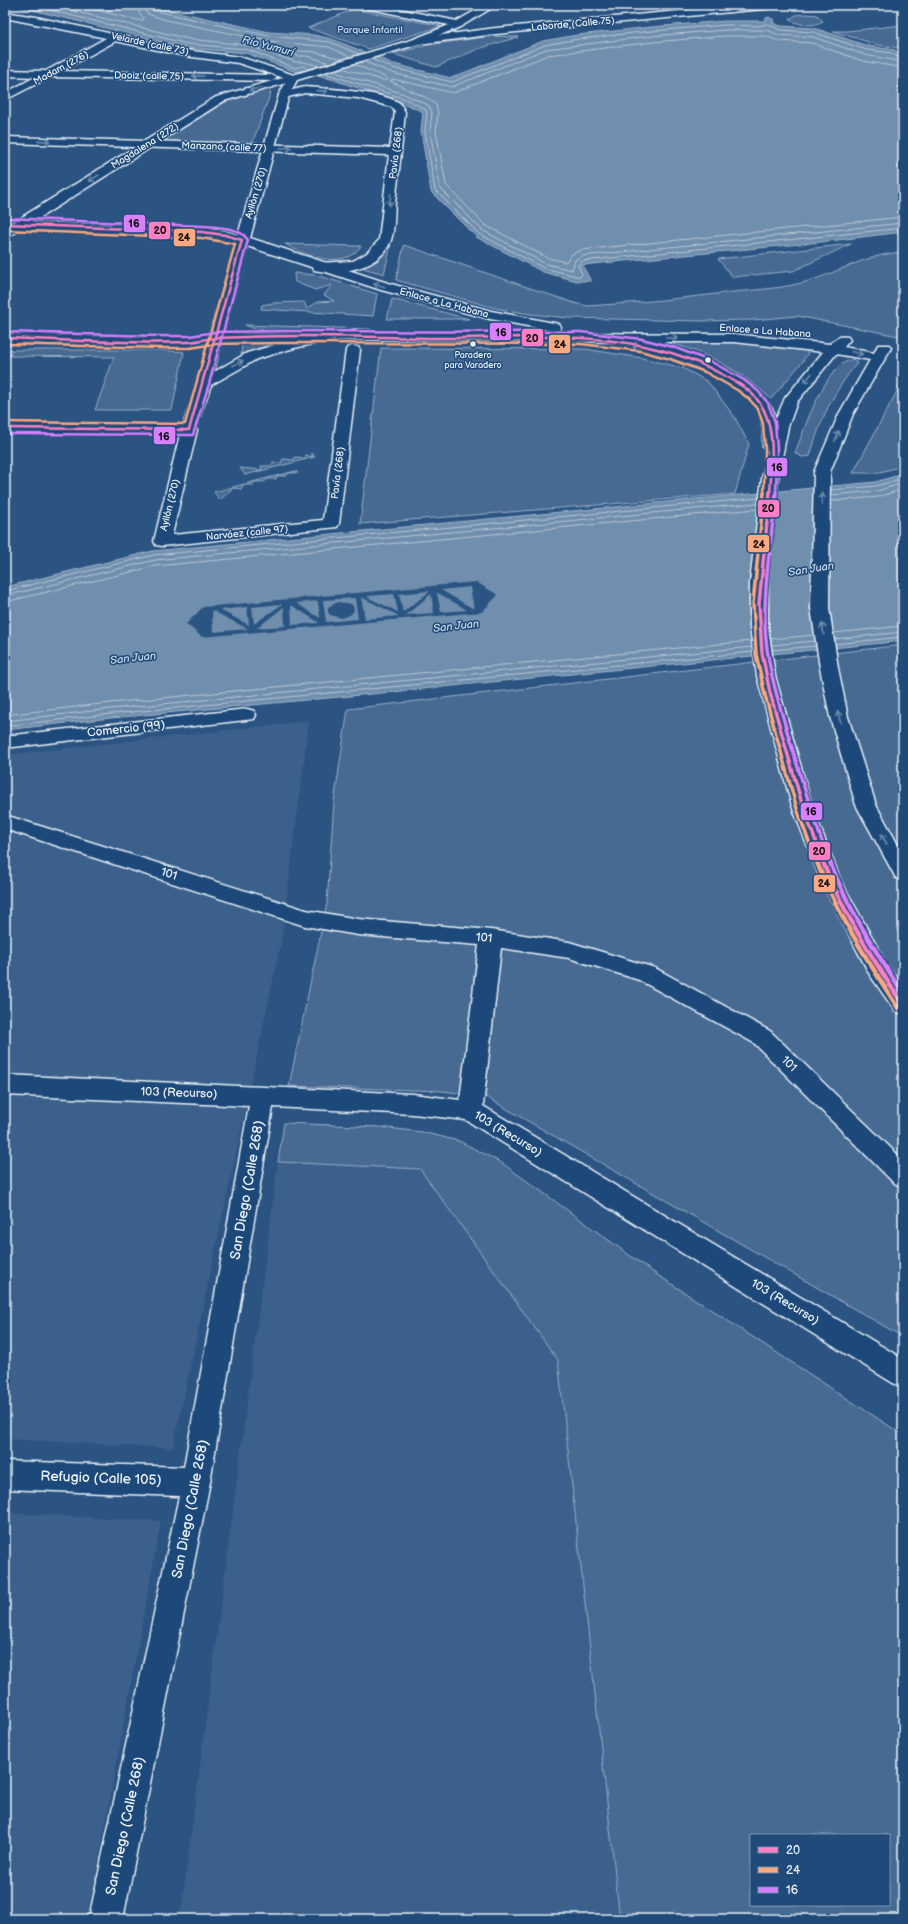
<svg xmlns="http://www.w3.org/2000/svg" width="908" height="1924" font-family="'Balsamiq Sans',sans-serif">
<style>
.built{fill:#3a608b}
.green{fill:#476b93;stroke:#98aec6;fill-rule:evenodd}
.water{fill:#708ead;stroke:#a0b6cb}
.pier{fill:#2b5482;fill-rule:evenodd}
.lines{fill:none;stroke-linecap:round;stroke-linejoin:round}
.shore{stroke:#b8c9da;stroke-width:1}
.minor-casing{stroke:#e8f1f8;stroke-width:3}
.major-casing{stroke:#e8f1f8;stroke-width:3}
.highway-casing{stroke:#e8f1f8;stroke-width:3}
.minor{fill:#1f4a7a;fill-rule:evenodd}
.major{fill:#1f4a7a;fill-rule:evenodd}
.highway{fill:#1f4a7a;fill-rule:evenodd}
.bus-1-far2-casing{stroke:#1f4a7a;stroke-width:4.5}
.bus-1-far1-casing{stroke:#1f4a7a;stroke-width:6}
.bus-1-casing{stroke:#1f4a7a;stroke-width:8}
.bus-2-far2-casing{stroke:#1f4a7a;stroke-width:4.5}
.bus-2-far1-casing{stroke:#1f4a7a;stroke-width:6}
.bus-2-casing{stroke:#1f4a7a;stroke-width:8}
.bus-3-far2-casing{stroke:#1f4a7a;stroke-width:4.5}
.bus-3-far1-casing{stroke:#1f4a7a;stroke-width:6}
.bus-3-casing{stroke:#1f4a7a;stroke-width:8}
.bus-1-far2{stroke:#ff80c5;stroke-width:2.5}
.bus-1-far1{stroke:#ff80c5;stroke-width:3.5}
.bus-1{stroke:#ff80c5;stroke-width:4.5}
.bus-2-far2{stroke:#ffa980;stroke-width:2.5}
.bus-2-far1{stroke:#ffa980;stroke-width:3.5}
.bus-2{stroke:#ffa980;stroke-width:4.5}
.bus-3-far2{stroke:#d880ff;stroke-width:2.5}
.bus-3-far1{stroke:#d880ff;stroke-width:3.5}
.bus-3{stroke:#d880ff;stroke-width:4.5}
.oneway{stroke:#6f8dac}
.bus-dot{fill:#e8f1f8;stroke:#1f4a7a;stroke-width:1.5}
.labels{text-anchor:middle;dominant-baseline:central;stroke-width:3;stroke-linejoin:round;paint-order:stroke}
.far-bus-label{font-size:9px;fill:#e8f1f8;stroke:#1f4a7a}
.far-street-label{font-size:10px;fill:#e8f1f8;stroke:#1f4a7a}
.far-park-label{font-size:10px;fill:#d0dde9;stroke:#1f4a7a}
.far-water-label{font-size:11px;font-style:italic;fill:#d0dde9;stroke:#1f4a7a}
.street-label{font-size:12px;fill:#e8f1f8;stroke:#1f4a7a}
.near-street-label{font-size:14px;fill:#e8f1f8;stroke:#1f4a7a}
.line-badge{stroke:#1f4a7a;stroke-width:1.5}
.pale-badge-label{font-size:11px;text-anchor:middle;font-weight:bold;fill:#111}
</style>
<rect width="100%" height="100%" fill="#2b5482"/>
<filter id="ink" filterUnits="userSpaceOnUse"><feTurbulence type="fractalNoise" baseFrequency=".025" numOctaves="2"/><feDisplacementMap in="SourceGraphic" scale="8" xChannelSelector="R" yChannelSelector="G"/><feConvolveMatrix kernelMatrix="1 2 1 2 8 2 1 2 1" color-interpolation-filters="sRGB"/></filter>
<g filter="url(#ink)">
<path class="built" d="M309 721 281 943 173 1448 5 1439V755Z
M278 1162 420 1169 558 1360 620 1919H180Z
M5 1513 161 1521 88 1919H5Z"/>
<path class="green" d="M354 9 441 26 369 49 308 28Z
M806 14 817 15 823 21C815 27 798 26 790 19L796 15Z
M903 25V51L901 48 878 45 833 31H847Z
M492 36 518 37 478 49 436 67 393 54 428 45Z
M263 89H268L271 92 252 144 168 142 164 140 227 101Z
M285 244 357 246H361C344 271 306 256 285 244Z
M851 244 793 271 733 277 718 259Z
M391 245 384 274 363 268C371 265 378 262 383 255 386 251 386 248 391 245Z
M404 245 574 303 588 306C637 303 685 298 733 292 753 290 774 289 793 285 833 277 860 255 903 252V337L797 316 753 320 699 321 569 318 530 314 495 308 396 280Z
M294 273 316 275 377 294 373 316 261 309 262 305 273 303 304 302 307 309 317 302 334 301 324 295 332 285 315 290 295 282Z
M392 299 469 319H387Z
M245 325 371 329 366 331 255 329Z
M662 342H735L809 351 803 361 771 399C741 371 703 349 662 342Z
M242 344H277L241 354Z
M381 348 585 349 642 358 683 368 708 382 734 416 749 444 735 494 360 524Z
M5 350H159L184 352 172 410H95L114 357 5 356Z
M853 359 857 363C831 396 822 416 810 456L802 457 795 453C804 430 825 364 853 359Z
M903 380V466L876 473H853Z
M312 453 315 457 245 475 240 468 262 470 261 466H271L273 462 281 463 283 459 294 460 295 457 305 458 306 455 312 457Z
M295 471 298 473H289L286 476H277L276 479H268L264 482H254L253 485H243L241 489 233 488 220 500 214 492Z
M903 645V1337L486 1097 443 1091 289 1086 327 903 334 802 348 709Z
M284 1123 380 1127 422 1132 459 1141 502 1163 650 1270 903 1435V1919H620L558 1360 420 1169 278 1162ZM751 1835H889V1905H751Z"/>
<path class="water" d="M12 5H146L269 32 314 35 332 39 394 64 451 78 543 41 577 35 651 27 725 21H765L766 18 769 17 774 20 773 23 781 26 814 28 868 46 895 50 898 53H903V232L821 242 582 265 591 281H577L543 272 476 237 431 192 421 131 423 112 401 102 303 70 296 72 246 53 187 48Z
M903 474V641L372 694 111 718 5 730V587L153 551 875 482Z"/>
<path class="pier" d="M476 582 498 595 482 612 202 637 186 624 203 607ZM470 587 474 609 441 590ZM428 591 429 592 403 612 399 594ZM437 593H438L467 610 441 612ZM394 594 398 612 367 597 368 596ZM431 594 434 613 406 615ZM361 597 397 615 398 616 365 619ZM355 598 358 619 326 622 323 600ZM318 601 320 618 296 603ZM281 604V605L254 624 252 607ZM291 605 318 622V623L292 625ZM247 607 249 625 220 610ZM284 607 285 626 257 628ZM212 611H213L248 629 213 632Z
M338 602 351 604 353 606 354 611 350 615 342 618 330 615 328 612V607Z"/>
<g class="lines">
<path class="shore" d="M29 5 188 44 246 49 295 68 303 66 310 69
M49 5 189 39 247 45 296 62H304L319 66
M74 5 142 21 144 19 139 12 138 5
M144 5 145 11 148 14 166 20 268 41 329 47 351 57
M149 5 151 10 269 36 330 42 359 54
M371 59 393 68 452 82 545 45 578 39 652 31 725 25 757 26 768 24 780 30 813 32 867 50 892 53 897 57H903
M363 61 392 73 452 87 546 49 652 36 725 30H767L779 35 813 37 865 55 903 62
M329 63 307 56H297L286 50 315 52 342 59
M342 68 385 81 388 80 387 78 354 64
M903 68 863 61 812 43 778 41 766 36H725L653 42 548 55 453 93 393 79 390 81 429 99 436 105 438 113 436 131 446 185 485 225 548 258 566 262 572 254 581 250 903 217
M332 71 404 94 428 105 432 112 430 131 440 188 482 230 546 264 572 270 575 260 582 256 903 223
M324 73 403 98 425 109 427 113 425 131 435 190 479 234 544 268 580 277 582 274 578 265 582 261 903 228
M831 490 876 486 903 478
M831 495 877 491 903 483
M831 501 878 497 903 489
M5 591 154 555 759 498
M5 596 155 560 758 503
M5 602 156 566 757 509
M834 633 903 626
M771 639 814 635
M835 639 903 632
M835 644 903 637
M772 645 815 641
M772 650 816 646
M5 715 110 703 751 641
M5 721 110 709 752 647
M5 726 111 714 753 652"/>
<defs>
<path id="minor" d="M360 5H379L457 21 485 5H497L460 27 418 44 414 43 413 41 414 39 449 25 365 8Z
M5 12 36 17 185 50 240 57 297 76 298 78 293 81 238 63 185 56 116 41 61 71 272 75 277 78 272 81 50 77 5 100V93L35 77 5 76V70L46 71 106 38 5 18Z
M305 87C330 89 377 91 398 102 402 104 403 109 405 112 402 143 399 172 395 203 394 214 395 229 391 240 382 268 340 276 314 270L313 267 314 264 319 263 353 261 367 253 379 240 389 155 5 143V137L390 148 395 112 392 107 358 98 305 93 284 98 279 95 280 93Z
M353 346 358 347 360 350 339 524 337 527 162 546 156 545 154 541 181 430 184 427H194L197 430 172 535 323 520 346 350 348 347Z
M247 709 254 711 256 715 254 719 5 748V736Z
M5 815 306 910 358 919 491 930 569 942 655 968 770 1031 903 1160V1187L894 1183 754 1043 639 980 569 958 501 948 483 1106 903 1359V1387L893 1383 466 1120 413 1114 273 1107 210 1482 123 1919H89L179 1496 5 1489V1461L184 1467 249 1106 5 1095V1075L413 1094 460 1100 479 945 358 935 305 926 5 829Z"/>
<path id="major" d="M293 75 298 78 297 80 224 101 33 222 202 228 225 231 246 237 248 240 246 243C240 244 212 237 202 236L22 229 5 238V229L14 222 216 97Z
M333 332 338 333 340 336 338 339 294 348 257 359 211 385 194 433H5V423L183 425 197 383 207 343 190 346H159L5 342V334L159 338H190L215 334 220 335 222 338 214 372 247 353 292 340Z"/>
<path id="highway" d="M744 5H780L775 8 496 34 419 44 297 80 289 95 250 238 391 284 491 311 559 324 561 327 559 330 554 331 490 319 381 290 247 246 223 334 376 332 734 334 830 344C836 339 839 335 848 337L850 340 844 347 874 353 878 345H889L891 348 853 414 830 472 829 608 838 668 848 717 876 805 903 854V880L896 878 856 805 830 717 820 668 811 608 814 472 839 414 870 360 836 354 797 402 788 427 778 478 768 583V627L775 676 812 806 841 881 886 963 903 987V1014L895 1011 870 975 821 881 792 806 757 676 750 627V583L762 478 768 451 763 447C763 435 763 419 757 408 753 401 746 396 740 391 709 368 673 357 636 348L634 345 638 342 376 340 215 342 210 341 208 338 279 95 289 76 418 38 496 28ZM645 342H734L823 352 785 398 776 419C765 375 685 349 645 342Z"/>
</defs>
<use href="#minor" class="minor-casing"/>
<use href="#major" class="major-casing"/>
<use href="#highway" class="highway-casing"/>
<use href="#minor" class="minor"/>
<use href="#major" class="major"/>
<use href="#highway" class="highway"/>
<defs>
<path id="bus-1-far2" d="M5 224 202 232 225 235 242 240 189 430 5 428
M5 338C66 340 127 344 187 342 197 342 207 338 217 338 292 334 368 337 443 338 535 338 640 327 723 375 734 381 747 387 755 397 777 420 772 463 770 493"/>
<path id="bus-1-far1" d="M770 492 759 604 762 653 770 693 803 807 820 853"/>
<path id="bus-1" d="M819 852C839 906 871 956 903 1005"/>
<path id="bus-2-far2" d="M5 230 201 238 235 244 185 424 5 422
M5 344 159 348H190L216 344 281 343 581 344 640 351 670 359 705 372 737 390 749 399 758 409 763 424 765 448 764 493"/>
<path id="bus-2-far1" d="M764 492 753 604 756 654 765 695 797 809 813 853"/>
<path id="bus-2" d="M813 852C833 907 866 958 898 1008"/>
<path id="bus-3-far2" d="M5 218 203 226C217 227 240 227 248 240L209 384 193 435 5 434
M5 332 159 336H190L215 332 281 331 581 332 642 339 673 347 710 361 744 380 758 391 768 403 775 422 777 448 776 493"/>
<path id="bus-3-far1" d="M776 492C772 535 764 581 765 625 766 661 777 697 787 731 799 772 812 813 826 853"/>
<path id="bus-3" d="M826 852C844 902 874 949 903 994"/>
</defs>
<use href="#bus-1-far2" class="bus-1-far2-casing"/>
<use href="#bus-1-far1" class="bus-1-far1-casing"/>
<use href="#bus-1" class="bus-1-casing"/>
<use href="#bus-2-far2" class="bus-2-far2-casing"/>
<use href="#bus-2-far1" class="bus-2-far1-casing"/>
<use href="#bus-2" class="bus-2-casing"/>
<use href="#bus-3-far2" class="bus-3-far2-casing"/>
<use href="#bus-3-far1" class="bus-3-far1-casing"/>
<use href="#bus-3" class="bus-3-casing"/>
<use href="#bus-1-far2" class="bus-1-far2"/>
<use href="#bus-1-far1" class="bus-1-far1"/>
<use href="#bus-1" class="bus-1"/>
<use href="#bus-2-far2" class="bus-2-far2"/>
<use href="#bus-2-far1" class="bus-2-far1"/>
<use href="#bus-2" class="bus-2"/>
<use href="#bus-3-far2" class="bus-3-far2"/>
<use href="#bus-3-far1" class="bus-3-far1"/>
<use href="#bus-3" class="bus-3"/>
</g>
<defs><path id="oneway-shaft" d="M-6 0H5M1.5-3L5.5 0L1.5 3" fill="none" stroke-width="1.6" stroke-linecap="round" stroke-linejoin="round"/></defs>
<g class="oneway">
<use href="#oneway-shaft" transform="translate(198 76) rotate(-179)"/>
<use href="#oneway-shaft" transform="translate(255 89) rotate(165)"/>
<use href="#oneway-shaft" transform="translate(322 91) rotate(4)"/>
<use href="#oneway-shaft" transform="translate(44 141) rotate(2)"/>
<use href="#oneway-shaft" transform="translate(286 148) rotate(2)"/>
<use href="#oneway-shaft" transform="translate(94 178) rotate(148)"/>
<use href="#oneway-shaft" transform="translate(390 200) rotate(96)"/>
<use href="#oneway-shaft" transform="translate(379 285) rotate(-163)"/>
<use href="#oneway-shaft" transform="translate(672 338)"/>
<use href="#oneway-shaft" transform="translate(857 353) rotate(14)"/>
<use href="#oneway-shaft" transform="translate(238 363) rotate(-27)"/>
<use href="#oneway-shaft" transform="translate(808 378) rotate(128)"/>
<use href="#oneway-shaft" transform="translate(837 436) rotate(-67)"/>
<use href="#oneway-shaft" transform="translate(822 499) rotate(-89)"/>
<use href="#oneway-shaft" transform="translate(823 629) rotate(-98)"/>
<use href="#oneway-shaft" transform="translate(839 717) rotate(-105)"/>
<use href="#oneway-shaft" transform="translate(884 839) rotate(-119)"/>
</g>
</g>
<g class="bus-dot">
<circle cx="473" cy="344" r="3.5"/>
<circle cx="708" cy="360" r="3.5"/>
</g>
<g class="labels">
<g class="far-bus-label">
<text x="473" y="355">Paradero<tspan x="473" dy="10">para Varadero</tspan></text>
</g>
<g class="far-street-label">
<text transform="translate(573 24) rotate(-5)">Laborde (Calle 75)</text>
<text transform="translate(150 44) rotate(12)">Velarde (calle 73)</text>
<text transform="translate(61 68) rotate(-28)">Madam (276)</text>
<text transform="translate(149 76) rotate(1)">Daoiz (calle 75)</text>
<text transform="translate(145 146) rotate(-32)">Magdalena (272)</text>
<text transform="translate(224 147) rotate(2)">Manzano (calle 77)</text>
<text transform="translate(396 153) rotate(-83)">Pavía (268)</text>
<text transform="translate(256 193) rotate(-73)">Ayllón (270)</text>
<text transform="translate(444 303) rotate(15)">Enlace a La Habana</text>
<text transform="translate(765 331) rotate(4)">Enlace a La Habana</text>
<text transform="translate(338 473) rotate(-83)">Pavía (268)</text>
<text transform="translate(170 505) rotate(-76)">Ayllón (270)</text>
<text transform="translate(247 533) rotate(-6)">Narváez (calle 97)</text>
</g>
<g class="far-park-label">
<text x="370" y="30">Parque Infantil</text>
</g>
<g class="far-water-label">
<text transform="translate(268 46) rotate(15)">Río Yumurí</text>
<text transform="translate(811 569) rotate(-9)">San Juan</text>
<text transform="translate(456 626) rotate(-6)">San Juan</text>
<text transform="translate(133 658) rotate(-6)">San Juan</text>
</g>
<g class="street-label">
<text transform="translate(126 729) rotate(-6)">Comercio (99)</text>
<text transform="translate(169 874) rotate(18)">101</text>
<text transform="translate(484 938) rotate(6)">101</text>
<text transform="translate(789 1064) rotate(44)">101</text>
<text transform="translate(179 1093) rotate(2)">103 (Recurso)</text>
<text transform="translate(508 1134) rotate(31)">103 (Recurso)</text>
<text transform="translate(785 1302) rotate(31)">103 (Recurso)</text>
</g>
<g class="near-street-label">
<text transform="translate(247 1190) rotate(-80)">San Diego (Calle 268)</text>
<text transform="translate(101 1478) rotate(2)">Refugio (Calle 105)</text>
<text transform="translate(190 1509) rotate(-79)">San Diego (Calle 268)</text>
<text transform="translate(125 1826) rotate(-78)">San Diego (Calle 268)</text>
</g>
</g>
<g class="line-badge">
<rect x="123" y="214" width="23" height="19" rx="4" fill="#d880ff"/>
<rect x="148" y="221" width="23" height="19" rx="4" fill="#ff80c5"/>
<rect x="173" y="228" width="23" height="19" rx="4" fill="#ffa980"/>
<rect x="489" y="322" width="23" height="19" rx="4" fill="#d880ff"/>
<rect x="521" y="328" width="23" height="19" rx="4" fill="#ff80c5"/>
<rect x="548" y="334" width="23" height="20" rx="4" fill="#ffa980"/>
<rect x="153" y="426" width="23" height="19" rx="4" fill="#d880ff"/>
<rect x="766" y="457" width="22" height="20" rx="4" fill="#d880ff"/>
<rect x="757" y="499" width="23" height="19" rx="4" fill="#ff80c5"/>
<rect x="747" y="534" width="23" height="19" rx="4" fill="#ffa980"/>
<rect x="800" y="802" width="23" height="19" rx="4" fill="#d880ff"/>
<rect x="808" y="841" width="23" height="20" rx="4" fill="#ff80c5"/>
<rect x="813" y="874" width="23" height="19" rx="4" fill="#ffa980"/>
</g>
<g class="pale-badge-label">
<text x="134" y="227">16</text>
<text x="160" y="234">20</text>
<text x="184" y="241">24</text>
<text x="501" y="336">16</text>
<text x="532" y="342">20</text>
<text x="560" y="348">24</text>
<text x="164" y="440">16</text>
<text x="777" y="471">16</text>
<text x="768" y="512">20</text>
<text x="759" y="548">24</text>
<text x="811" y="815">16</text>
<text x="819" y="855">20</text>
<text x="824" y="887">24</text>
</g>
<rect width="908" height="1924" fill="none" stroke="#1f4a7a" stroke-width="20"/>
<rect x="10" y="10" width="888" height="1904" fill="none" stroke="#e8f1f8" stroke-width="1.5" filter="url(#ink)"/>
<rect x="750" y="1834" width="140" height="72" fill="#1f4a7a" stroke="#6f8dac"/>
<rect x="758" y="1847" width="20" height="6" fill="#ff80c5" stroke="#6f8dac"/>
<text x="786" y="1854" font-size="12" fill="#e8f1f8">20</text>
<rect x="758" y="1867" width="20" height="6" fill="#ffa980" stroke="#6f8dac"/>
<text x="786" y="1874" font-size="12" fill="#e8f1f8">24</text>
<rect x="758" y="1887" width="20" height="6" fill="#d880ff" stroke="#6f8dac"/>
<text x="786" y="1894" font-size="12" fill="#e8f1f8">16</text>
</svg>
